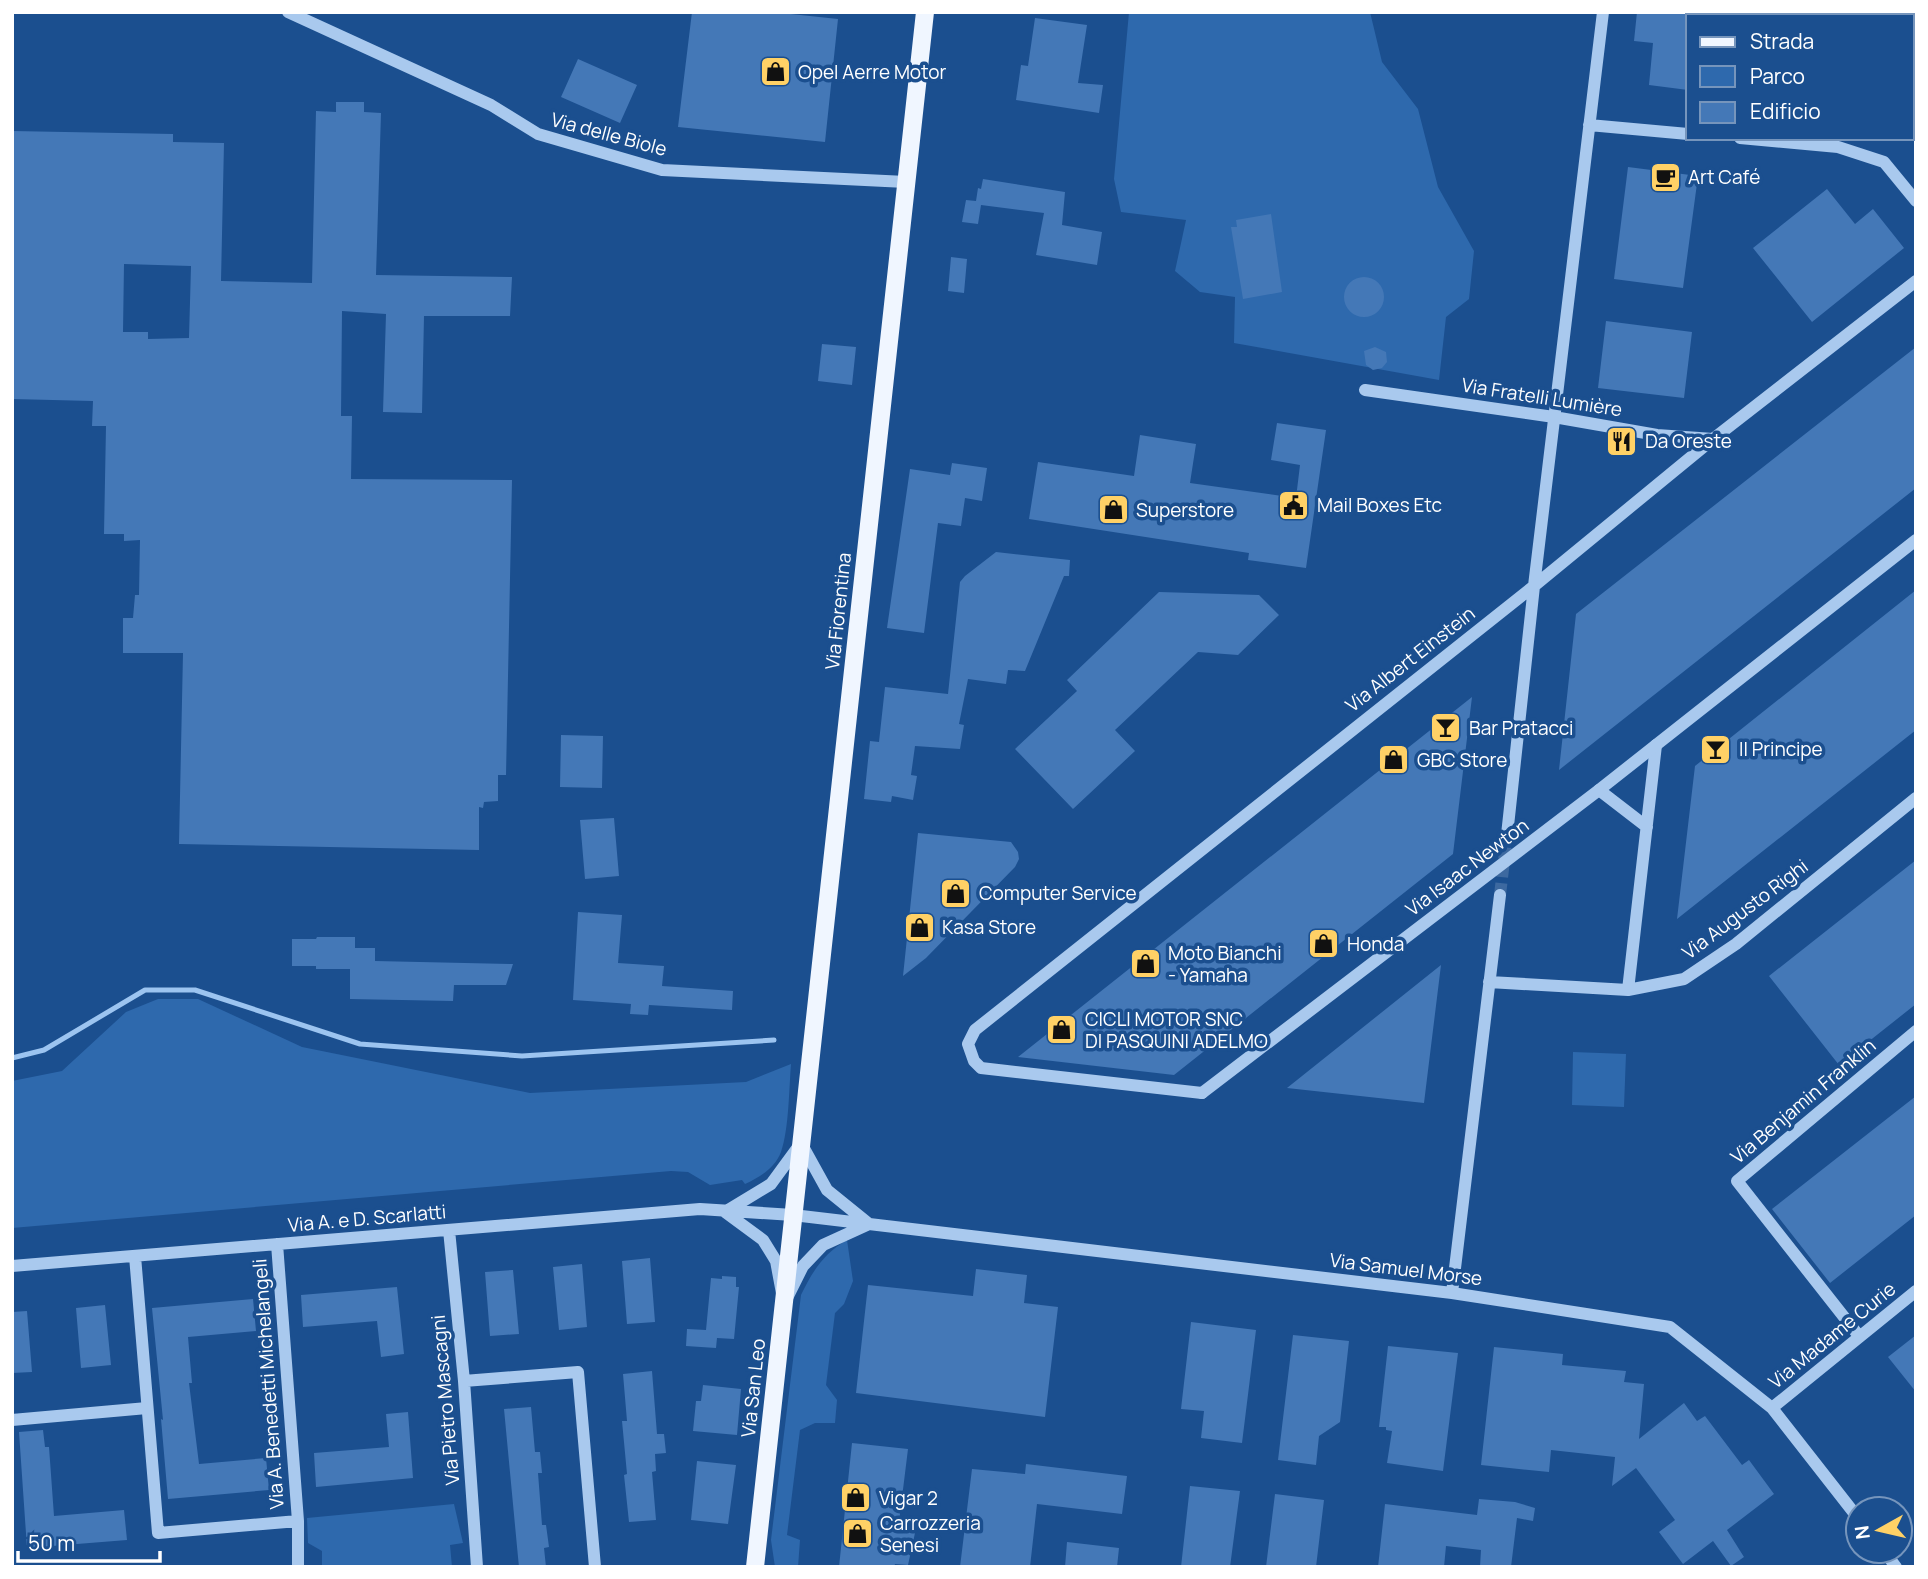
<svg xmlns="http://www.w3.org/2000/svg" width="1928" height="1579" font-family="Manrope,sans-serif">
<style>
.green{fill:#2e69ad}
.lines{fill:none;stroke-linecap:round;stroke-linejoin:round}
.stream{stroke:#9cc4f0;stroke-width:5}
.building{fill:#4478b7;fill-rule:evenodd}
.minor-tunnel{stroke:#3d69a0;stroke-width:12;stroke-dasharray:12 6;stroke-linecap:butt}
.minor{stroke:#a9c9ee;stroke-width:12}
.major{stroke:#f0f6ff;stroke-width:18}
.minor-bridge{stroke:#a9c9ee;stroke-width:12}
.labels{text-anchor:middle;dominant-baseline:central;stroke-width:7;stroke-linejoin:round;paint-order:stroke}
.poi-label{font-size:19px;fill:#fff;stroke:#1b4f8f;text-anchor:start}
.street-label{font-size:19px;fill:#fff;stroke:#1b4f8f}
</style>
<rect width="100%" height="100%" fill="#1b4f8f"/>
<path class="green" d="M1129 12H1370L1382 62 1418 109 1438 187 1474 251 1469 299 1446 317 1439 380 1234 343 1235 297 1200 292 1175 271 1186 220 1121 212 1114 179Z
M158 999H198L302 1047 530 1093 746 1082 791 1064C789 1089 789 1129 781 1152 775 1168 760 1177 745 1184L742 1180 710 1185 688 1172 671 1171 12 1228V1081L62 1071 126 1012Z
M1573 1052 1626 1054 1624 1107 1572 1105Z
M847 1240 853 1281 844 1304 835 1313 826 1385 837 1400 835 1423H815L800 1430 787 1535 800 1540 798 1567H775L771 1540 801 1295C812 1272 824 1253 847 1240Z
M454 1504 463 1543 450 1545 452 1567H322V1551L308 1543 307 1518Z"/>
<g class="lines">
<path class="stream" d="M12 1058 44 1050 145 990H195L360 1044 522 1056 774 1040"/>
</g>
<path class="building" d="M692 12H791V14L838 19 825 142 678 127Z
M1637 12H1688V90L1649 85 1653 43 1634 41Z
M1035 18 1087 25 1078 83 1103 85 1099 113 1016 100 1021 65 1028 66Z
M578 59 637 85 620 123 561 97Z
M336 102H364V112L381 113 376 275 512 277 510 316H424L422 413 383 412 386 314 342 311 341 416H352L351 479 512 480 506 775H498V801L484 802 483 808 479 807V850L179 844 183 653H123V618H133L135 595H139L140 540 124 541V534H104L106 426H92L93 401 12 399V131L173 134V142L224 143 221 281 312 283 316 111 336 112ZM124 264 191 266 189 338 148 339V332H123Z
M1628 167 1698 176 1683 288 1614 279Z
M983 179 1065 192 1062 225 1102 232 1097 265 1036 255 1044 213 981 205 978 224 962 222 966 200 976 201 978 188 981 189Z
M1827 189 1855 224 1873 209 1904 248 1812 322 1753 248Z
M1271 214 1282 292 1243 299 1231 227H1237L1236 220Z
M951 257 967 259 964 293 948 291Z
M1344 297a20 20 0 1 1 40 0a20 20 0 1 1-40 0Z
M1606 321 1692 332 1684 398 1598 388Z
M822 344 856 347 852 385 818 381Z
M1375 347 1386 352 1387 362 1382 368 1373 370 1366 365 1364 351Z
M1916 347V488L1559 770 1576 614Z
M1277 423 1326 430 1306 568 1248 560 1249 553 1029 519 1038 462 1134 476 1140 435 1196 444 1190 483 1296 498 1300 465 1271 460Z
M952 463 987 468 982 501 965 498 961 526 938 523 924 633 887 628 910 469 950 475Z
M996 552 1070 560 1069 576H1064L1025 671 1008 670 1006 684 968 679 959 724 964 725 960 749 915 746 911 775 917 776 913 800 892 796 891 802 864 799 870 741 879 742 885 687 948 694 960 582 965 576Z
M1916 590V730L1677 919 1695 766Z
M1159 592 1259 595 1279 615 1238 655 1198 652 1115 730 1135 751 1073 809 1015 749 1077 691 1067 680Z
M1472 697 1453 854 1174 1075 1018 1057Z
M561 735 603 736 602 788 560 787Z
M614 818 619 876 585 879 580 820Z
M918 833 1011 842 1018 852 1019 859 1015 867 926 958 903 976Z
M1916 860V1004L1839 1065 1769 976Z
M578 912 622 915 618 963 664 966 662 986 733 991 732 1010 649 1005 648 1015 630 1014 631 1004 573 1000Z
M317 937H355V948H375V961L513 964 506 985H454L453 1001 350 999V969H316V966H292V939H316Z
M1441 965 1424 1103 1287 1088Z
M1916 1096V1215L1830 1283 1772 1209Z
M650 1258 655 1322 627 1324 622 1261Z
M582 1264 587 1327 559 1330 553 1267Z
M976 1269 1027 1275 1024 1303 1058 1307 1045 1417 856 1393 868 1285 973 1296Z
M513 1270 519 1334 490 1336 485 1272Z
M722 1276 736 1277V1287H739L734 1339 717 1338 716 1348 686 1346 687 1329 706 1330 711 1278 722 1279Z
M397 1287 404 1354 381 1357 377 1321 303 1327 301 1295Z
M253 1299 256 1331 188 1337 192 1383H189L199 1464 266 1458 269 1490 168 1499 161 1419 163 1420 152 1308Z
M105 1305 111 1365 81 1368 76 1308Z
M27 1311 32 1372 12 1373V1312Z
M1191 1322 1256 1330 1242 1443 1201 1438 1204 1411 1181 1409Z
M1293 1335 1349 1341 1340 1422 1319 1436 1316 1465 1278 1460Z
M1916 1335V1392L1888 1357Z
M1388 1346 1458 1353 1443 1471 1387 1463 1392 1431 1386 1430V1427H1379Z
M1494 1347 1563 1354 1562 1365 1626 1371 1624 1382 1644 1384 1639 1439 1684 1403 1697 1421 1705 1416 1742 1465 1749 1460 1774 1494 1727 1530 1744 1557 1731 1566 1713 1541 1683 1564 1659 1532 1675 1520 1636 1468 1612 1486 1615 1457 1551 1450 1549 1472 1481 1465Z
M652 1371 657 1434H664L666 1453 655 1454 656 1471 652 1472 656 1520 629 1522 624 1475 627 1474 622 1421H627L623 1374Z
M703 1385 741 1389 737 1435 693 1431 696 1401H701Z
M531 1407 535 1452H540L542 1473H538L542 1525H546L549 1547 544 1548 546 1567H519L518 1557 504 1409Z
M408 1412 413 1478 316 1487 314 1453 389 1447 386 1414Z
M43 1430 45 1447H49L54 1516 124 1510 127 1540 27 1548 19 1432Z
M852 1443 908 1449 898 1530 915 1533 908 1565 895 1564 894 1567H839Z
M697 1461 736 1465 728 1524 691 1520Z
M1026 1464 1127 1476 1122 1514 1037 1504 1030 1567H960L972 1469 1025 1474Z
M1190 1486 1240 1491 1230 1567H1181Z
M1275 1494 1324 1500 1316 1567H1266Z
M1479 1499 1515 1502 1535 1508 1533 1521 1517 1518 1511 1567H1480L1481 1550 1446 1546 1444 1567H1378L1385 1504 1477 1515Z
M1067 1542 1119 1548 1117 1567H1065Z"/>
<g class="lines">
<path class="minor-tunnel" d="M1500 895 1507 835"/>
<path class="minor" d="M288 12 491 105 538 134 662 170 906 182
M1589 125 1688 134
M1740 138 1838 147 1884 162 1916 201
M1365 390 1554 417 1657 435 1713 439
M1599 790 1647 827
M1507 835 1534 586 1603 12
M1489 982 1628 990 1684 979 1736 944 1916 798
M1628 990 1656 745
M1202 1093 981 1068 974 1061 968 1044 975 1030 1534 586 1713 439 1916 281
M801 1143 827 1190 869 1224 823 1245 803 1266 784 1304 776 1261 763 1240 725 1212 771 1184Z
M449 1230 464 1381 477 1567
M277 1244 298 1521V1567
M135 1256 158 1533 298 1521
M12 1266 700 1209 793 1215 1452 1293 1670 1327 1772 1408 1858 1518
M1452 1293 1500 895
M1859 1336 1737 1181 1916 1031
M464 1381 578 1372 595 1567
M1772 1408 1916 1291
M12 1420 147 1408
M1884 1551 1896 1567"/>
<path class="major" d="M755 1567 925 12"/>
<path class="minor-bridge" d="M1202 1093 1599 790 1916 540"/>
</g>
<defs>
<symbol id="shop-square" viewBox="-11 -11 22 22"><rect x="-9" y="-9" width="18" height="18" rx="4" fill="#ffd166" stroke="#1b4f8f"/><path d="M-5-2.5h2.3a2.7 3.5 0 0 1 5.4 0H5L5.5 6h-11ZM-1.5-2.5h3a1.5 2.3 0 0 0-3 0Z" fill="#111"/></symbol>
<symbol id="cafe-square" viewBox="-11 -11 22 22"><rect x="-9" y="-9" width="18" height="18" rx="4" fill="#ffd166" stroke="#1b4f8f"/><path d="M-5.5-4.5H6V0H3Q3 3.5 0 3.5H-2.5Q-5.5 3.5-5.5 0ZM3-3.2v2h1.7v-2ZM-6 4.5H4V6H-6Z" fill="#111"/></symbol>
<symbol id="restaurant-square" viewBox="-11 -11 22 22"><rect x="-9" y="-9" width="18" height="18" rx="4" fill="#ffd166" stroke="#1b4f8f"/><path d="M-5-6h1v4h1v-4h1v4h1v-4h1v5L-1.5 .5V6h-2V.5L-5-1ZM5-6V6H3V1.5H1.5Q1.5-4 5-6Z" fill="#111"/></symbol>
<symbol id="civic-square" viewBox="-11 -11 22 22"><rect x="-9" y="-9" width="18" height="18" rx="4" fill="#ffd166" stroke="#1b4f8f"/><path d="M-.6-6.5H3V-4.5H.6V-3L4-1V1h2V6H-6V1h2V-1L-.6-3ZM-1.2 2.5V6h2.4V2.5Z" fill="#111"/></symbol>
<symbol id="bar-square" viewBox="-11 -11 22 22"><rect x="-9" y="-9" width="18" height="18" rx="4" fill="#ffd166" stroke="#1b4f8f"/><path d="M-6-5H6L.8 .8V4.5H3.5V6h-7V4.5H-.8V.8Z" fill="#111"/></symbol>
</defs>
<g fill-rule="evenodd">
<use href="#shop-square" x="758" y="54" width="35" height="35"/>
<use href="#cafe-square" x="1648" y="160" width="35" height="35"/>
<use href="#restaurant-square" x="1604" y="424" width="35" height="35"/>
<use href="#civic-square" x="1276" y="488" width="35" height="35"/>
<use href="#shop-square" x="1096" y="492" width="35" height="35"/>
<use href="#bar-square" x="1428" y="710" width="35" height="35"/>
<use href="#bar-square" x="1698" y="732" width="35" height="35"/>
<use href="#shop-square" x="1376" y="742" width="35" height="35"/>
<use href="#shop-square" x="938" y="876" width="35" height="35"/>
<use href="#shop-square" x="902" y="910" width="35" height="35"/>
<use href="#shop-square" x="1306" y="926" width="35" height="35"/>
<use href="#shop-square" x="1128" y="946" width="35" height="35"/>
<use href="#shop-square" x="1044" y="1012" width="35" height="35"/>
<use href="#shop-square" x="838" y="1480" width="35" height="35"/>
<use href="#shop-square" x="840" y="1516" width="35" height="35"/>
</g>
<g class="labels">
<g class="poi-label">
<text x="798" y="72">Opel Aerre Motor</text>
<text x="1688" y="177">Art Café</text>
<text x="1645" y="441">Da Oreste</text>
<text x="1317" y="505">Mail Boxes Etc</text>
<text x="1136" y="510">Superstore</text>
<text x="1469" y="728">Bar Pratacci</text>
<text x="1739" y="749">Il Principe</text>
<text x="1417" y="760">GBC Store</text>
<text x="979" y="893">Computer Service</text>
<text x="942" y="927">Kasa Store</text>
<text x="1347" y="944">Honda</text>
<text x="1168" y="953">Moto Bianchi<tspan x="1168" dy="22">- Yamaha</tspan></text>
<text x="1085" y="1019">CICLI MOTOR SNC<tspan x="1085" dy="22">DI PASQUINI ADELMO</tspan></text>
<text x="879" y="1498">Vigar 2</text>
<text x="880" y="1523">Carrozzeria<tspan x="880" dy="22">Senesi</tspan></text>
</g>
<g class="street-label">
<text transform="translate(609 134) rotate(15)">Via delle Biole</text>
<text transform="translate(1542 397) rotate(9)">Via Fratelli Lumière</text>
<text transform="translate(838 611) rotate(-84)">Via Fiorentina</text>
<text transform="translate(1410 659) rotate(-38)">Via Albert Einstein</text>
<text transform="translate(1467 867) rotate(-37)">Via Isaac Newton</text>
<text transform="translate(1745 909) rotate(-37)">Via Augusto Righi</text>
<text transform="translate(1803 1101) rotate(-40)">Via Benjamin Franklin</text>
<text transform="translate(367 1218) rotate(-5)">Via A. e D. Scarlatti</text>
<text transform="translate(1406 1269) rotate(7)">Via Samuel Morse</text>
<text transform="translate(1832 1335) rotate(-39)">Via Madame Curie</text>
<text transform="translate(268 1384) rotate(-94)">Via A. Benedetti Michelangeli</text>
<text transform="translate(753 1388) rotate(-84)">Via San Leo</text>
<text transform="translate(445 1400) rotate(-95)">Via Pietro Mascagni</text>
</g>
</g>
<rect width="1928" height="1579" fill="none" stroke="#ffffff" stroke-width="28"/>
<rect x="1686" y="14" width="228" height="126" fill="#1b4f8f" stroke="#7695bc" stroke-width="2"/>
<rect x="1700" y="37" width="35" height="10" fill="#f0f6ff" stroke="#7695bc" stroke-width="2"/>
<text x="1750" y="49" font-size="21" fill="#ffffff">Strada</text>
<rect x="1700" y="66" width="35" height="21" fill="#2e69ad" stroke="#7695bc" stroke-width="2"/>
<text x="1750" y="84" font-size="21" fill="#ffffff">Parco</text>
<rect x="1700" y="102" width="35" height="21" fill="#4478b7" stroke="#7695bc" stroke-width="2"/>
<text x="1750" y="119" font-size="21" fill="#ffffff">Edificio</text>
<g transform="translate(1879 1530) rotate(262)"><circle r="33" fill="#1b4f8f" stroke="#7695bc" stroke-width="2"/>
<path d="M0-5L12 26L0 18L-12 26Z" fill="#ffd166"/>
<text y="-10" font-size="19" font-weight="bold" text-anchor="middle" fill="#ffffff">N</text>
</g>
<path d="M18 1551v10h142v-10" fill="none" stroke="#ffffff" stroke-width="3.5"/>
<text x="28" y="1551" font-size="21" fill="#ffffff" stroke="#1b4f8f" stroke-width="5" paint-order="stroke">50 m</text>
</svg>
